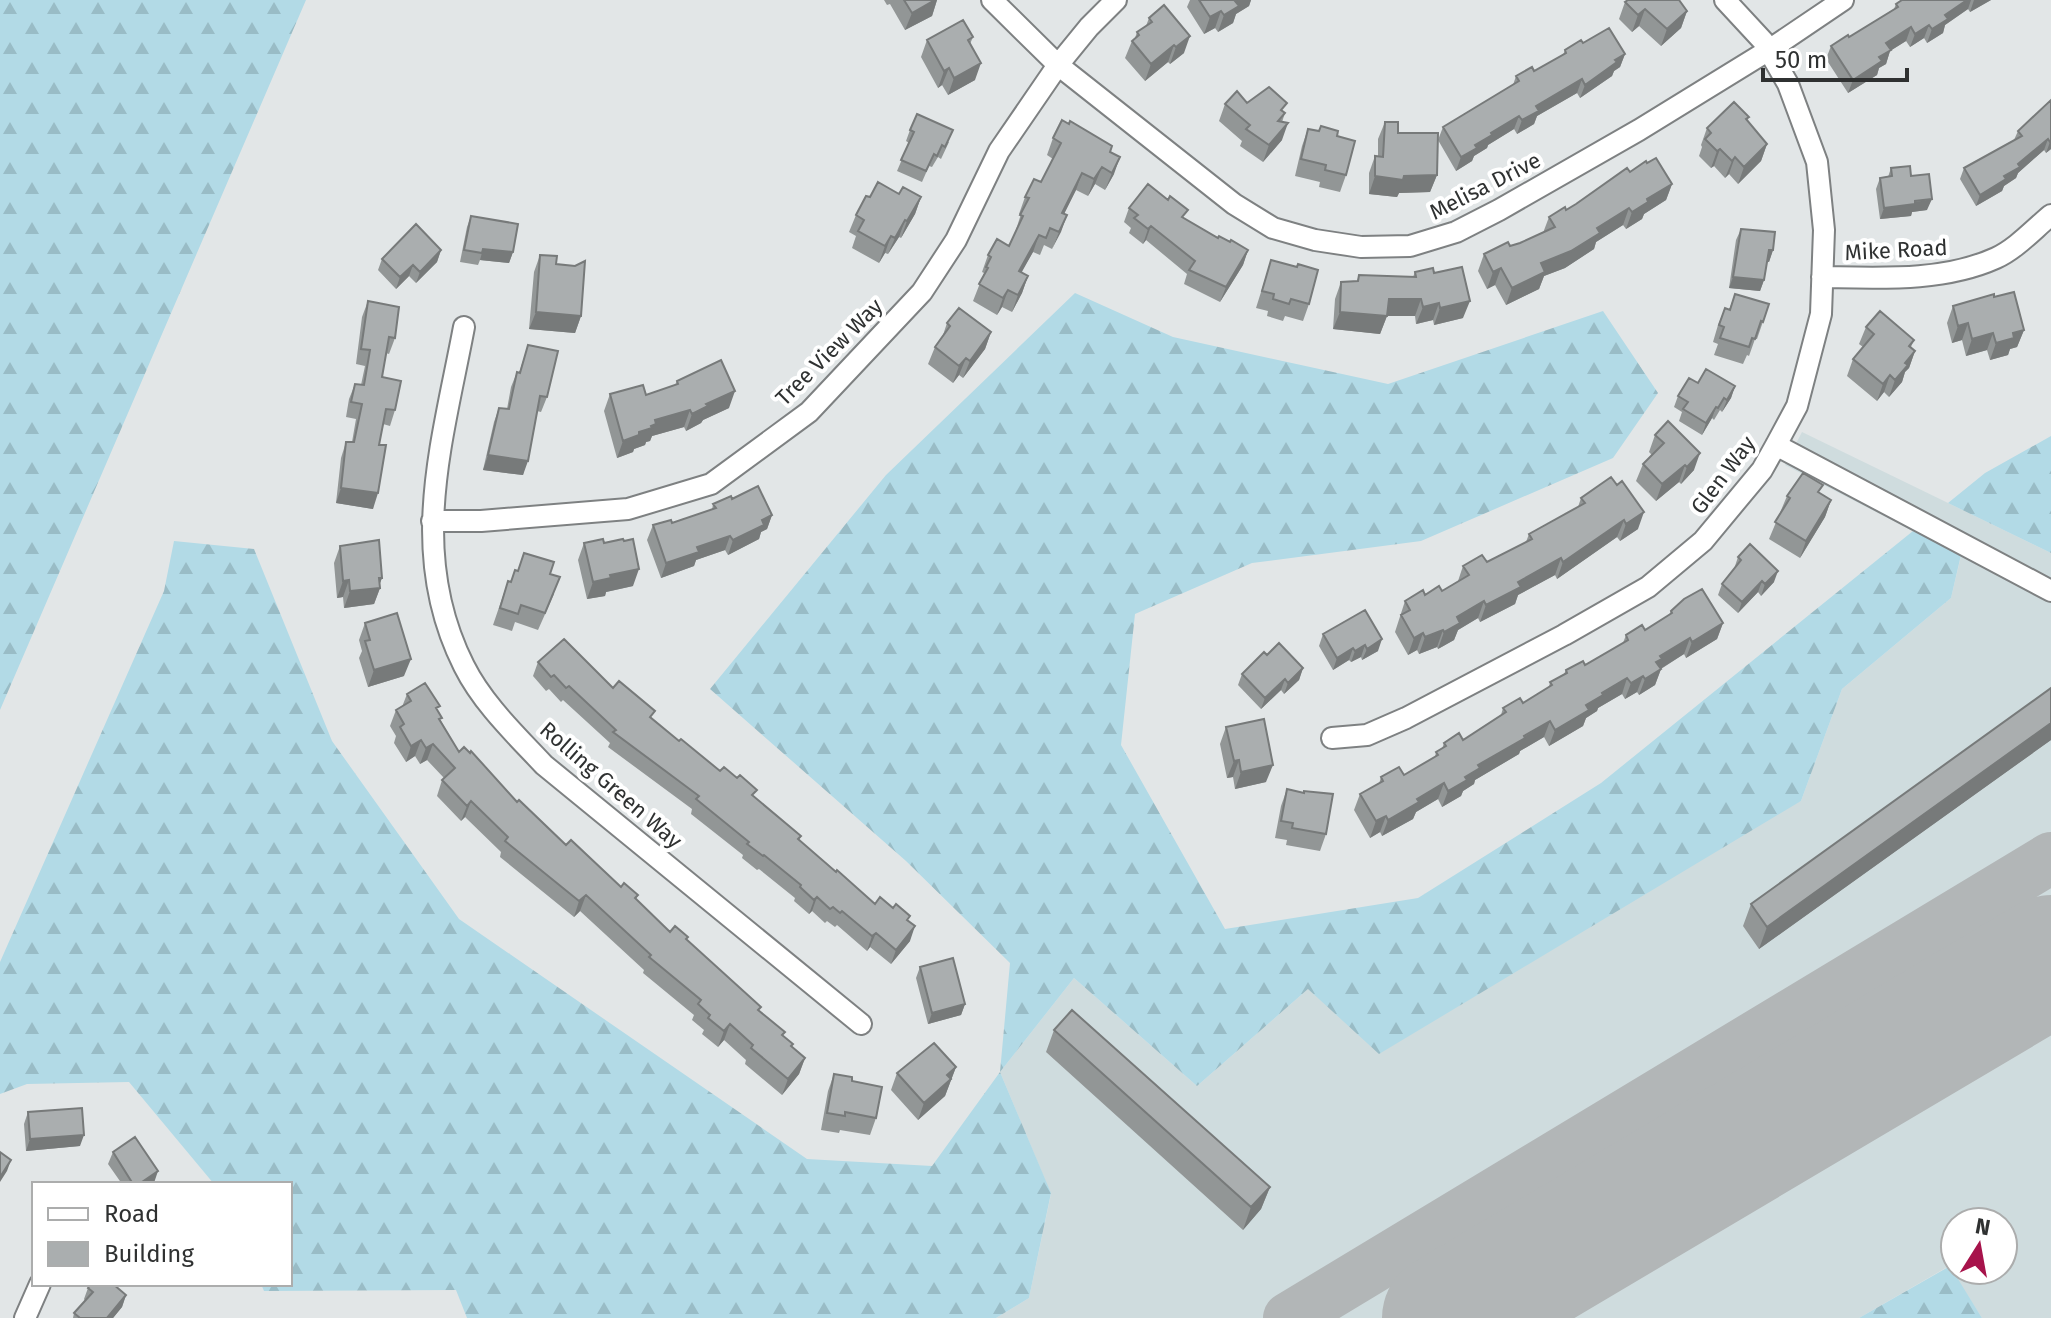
<svg xmlns="http://www.w3.org/2000/svg" width="2051" height="1318" font-family="'Fira Sans',sans-serif">
<style>
.built{fill:#cfdcde;fill-rule:evenodd}
.forest{fill:url(#forest-firs)}
.lines{fill:none;stroke-linecap:round;stroke-linejoin:round}
.taxiway{stroke:#b2b6b7;stroke-width:52}
.runway{stroke:#b2b6b7;stroke-width:130}
.minor-casing{stroke:#7e8182;stroke-width:24}
.minor{stroke:#fff;stroke-width:20}
.wall{fill:#929696}
.shaded-wall{fill:#777a7a}
.building{fill:#aaaeaf;stroke:#777a7a;stroke-width:2}
.labels{text-anchor:middle;dominant-baseline:central;stroke-width:8;stroke-linejoin:round;paint-order:stroke}
.street-label{font-size:22px;fill:#2f3131;stroke:#fff}
</style>
<defs>
<pattern id="forest-firs" width="22" height="20" patternUnits="userSpaceOnUse" patternTransform="scale(2)"><rect width="22" height="20" fill="#b2dae6"/><path d="M5 1l3.5 6h-7zM16 11l3.5 6h-7z" fill="#99bcc6"/></pattern>
</defs>
<rect width="100%" height="100%" fill="#e2e6e7"/>
<path class="built" d="M1802 432 2051 553V1318H1982L1949 1266 1859 1318H996L1029 1298 1051 1194 1000 1072 1074 978 1197 1086 1308 989 1801 801 1842 689 1951 598 1961 556 1785 465ZM1955 1222H2003V1270H1955Z"/>
<path class="forest" d="M0 0H306L0 710Z
M1075 293 1173 337 1388 384 1603 311 1658 393 1613 458 1421 541 1252 563 1135 614 1121 745 1225 929 1418 898 1601 783 1913 531 1961 555 1951 598 1842 689 1801 801 1379 1054 1308 989 1197 1086 1074 978 1000 1072 1051 1193 1029 1298 996 1318H467L456 1290 264 1291 261 1284H290V1184H214L129 1082 27 1084 0 1094V962L164 591 174 541 254 549 332 741 459 919 807 1159 932 1166 1000 1072 1010 963 906 861 710 689 886 475Z
M2051 436V553L1948 503 1985 473Z
M1950 1266 1982 1318H1859Z"/>
<g class="lines">
<path class="taxiway" d="M1465 1212 1508 1281
M1289 1318 2051 858"/>
<path class="runway" d="M1447 1318 2051 960"/>
<defs>
<path id="minor" d="M992 0 1058 65 1234 204 1273 228 1315 240 1361 247 1410 246 1456 232 1499 210 1639 130 1769 50 1843 0
M1822 277C1880 278 1943 282 1996 258 2016 249 2034 229 2051 215
M464 327C442 444 407 553 464 666 483 704 516 735 544 765L861 1024
M1776 445 2051 591
M432 521H481L628 509 711 484 809 412 922 292 956 240 999 151 1058 65 1089 27 1116 0
M1332 738 1367 735 1406 718 1564 635 1648 587 1703 541 1762 470 1776 445 1797 406 1821 314 1824 230 1817 162 1788 84 1763 41 1725 0
M25 1318 40 1284"/>
</defs>
<use href="#minor" class="minor-casing"/>
<use href="#minor" class="minor"/>
</g>
<path class="wall" d="M884 0H937L932 16 905 30 890 4 887 5Z
M1190 0H1251L1249 6 1236 14 1233 23 1218 32 1215 28 1204 34 1187 7Z
M1902 0H1991L1970 12 1968 9 1945 25 1943 33 1927 43 1924 38 1910 47 1906 41 1890 51 1886 64 1879 68 1877 75 1848 93 1826 59 1831 46 1849 37 1894 9 1896 4Z
M1625 2 1687 11 1681 28 1661 46 1639 26 1632 32 1619 19Z
M1149 18 1184 53 1170 64 1168 62 1145 81 1125 58 1132 41 1135 38 1137 32 1146 26Z
M973 37 970 44 975 80 948 95 942 85 938 88 921 57 927 40Z
M1583 43 1625 54 1620 67 1614 71 1612 76 1580 98 1577 93 1537 116 1534 124 1517 134 1514 129 1488 145 1487 148 1474 156 1472 161 1456 171 1438 140 1443 127 1513 85 1516 76 1534 71 1563 55 1565 50Z
M2051 100V149L2046 153 2044 150 2018 173 2016 178 2004 186 2002 191 1976 206 1960 179 1964 168 2014 140 2018 131Z
M1247 103 1285 113 1282 122V140L1263 162 1240 146 1242 141 1219 121 1225 104Z
M1749 117 1747 121 1767 144 1761 161 1738 184 1729 174 1725 178 1714 166 1711 168 1699 156 1702 147 1701 145 1707 128Z
M1385 122 1398 133 1437 175 1430 192 1399 193 1397 197 1369 194V173L1375 156H1378V139Z
M1308 129 1337 136 1346 175 1340 192 1319 187 1320 182 1295 176 1302 146Z
M910 130 949 142 941 159 938 157 932 167 929 166 922 182 897 171 909 143 906 141Z
M1053 138 1112 146 1110 152 1114 174 1105 190 1095 184 1088 196 1076 190 1064 214 1067 215 1052 249 1044 245 1040 255 1033 252 1021 272 1028 276 1022 293 1012 312 1002 307 997 315 973 301 984 273 982 272 988 255 1009 246 1015 233 1021 214H1019L1025 197 1041 182 1053 159 1047 155Z
M1647 163 1672 184 1666 200 1644 214 1642 219 1626 229 1623 225 1596 242 1594 249 1565 268 1544 276 1539 289 1506 305 1495 285 1487 289 1478 271 1484 254 1520 243 1543 233 1549 217 1566 210 1630 172Z
M1891 168 1911 176 1927 210 1912 212 1911 216 1880 219 1876 189 1880 178 1888 177Z
M899 194 921 197 915 214 901 238 899 237 888 254 885 253 879 263 852 248 856 236 849 232 856 215 870 197Z
M1129 208 1184 218 1218 238 1230 242 1248 250 1243 265 1220 302 1184 284 1187 274 1146 240 1143 244 1129 233 1131 228 1124 222Z
M471 216 513 252 509 263 480 260 478 265 460 262 467 227Z
M1741 229 1773 250 1769 262 1767 261 1764 280 1760 291 1729 288 1736 240Z
M441 250 437 262 416 283 409 276 396 289 378 270 382 259Z
M540 255 556 264 581 316 575 333 529 329 534 272Z
M1271 260 1309 304 1303 321 1285 316 1283 321 1267 316 1268 311 1256 308Z
M1415 272 1434 273 1463 318 1434 325 1433 320 1416 324 1415 316H1387L1380 334 1333 329 1335 299 1341 282 1357 281 1359 275 1413 277Z
M1735 294 1769 304 1757 339H1755L1749 356 1747 355 1743 364 1714 355 1718 344 1713 342 1718 325 1725 308 1729 310Z
M1994 297 2024 330 2017 347 2010 349 2008 355 1990 360 1987 350 1966 356 1962 340 1952 343 1947 323 1953 306Z
M368 301 395 338 389 354 386 353 382 377 395 410 390 426 383 424 379 445 373 509 336 503 341 458 346 442H352L356 419 346 417 349 399 355 384 361 385 365 366 356 364 362 317Z
M947 323 991 332 985 349 963 378 959 375 953 383 928 364 935 347 942 338Z
M1866 327 1914 340 1911 347 1915 351 1909 368 1905 372 1902 382 1889 397 1884 392 1877 401 1847 376 1853 359 1863 347 1859 344Z
M528 345 547 397 541 412 537 411 523 475 483 470 494 422 499 408 507 409 511 387 517 372 519 373Z
M677 381 729 408 703 420 701 423 686 431 684 427 652 436 650 441 646 442 645 445 634 449 633 452 617 458 604 411 610 394 646 395 675 385Z
M1698 383 1735 386 1731 398 1722 412 1720 410 1714 420 1712 418 1702 435 1679 421 1682 412 1674 407 1678 396Z
M1655 435 1694 470 1681 484 1679 482 1656 501 1636 481 1643 464 1652 455 1649 452Z
M1820 493 1831 500 1825 517 1800 558 1769 539 1787 496Z
M1581 498 1638 529 1620 541 1617 537 1557 579 1555 575 1518 595 1515 604 1480 622 1478 618 1458 630 1454 640 1438 649 1437 647 1419 654 1417 650 1408 655 1395 632 1405 601 1442 591 1458 581 1463 566 1487 562 1526 542 1529 534 1578 507Z
M732 499 772 515 767 529 761 532 759 539 728 555 725 550 696 560 694 566 661 578 647 540 653 525 672 523 712 510 713 504Z
M584 543H604L633 586 606 592 605 596 587 599 578 560Z
M340 546 382 578 380 583V588L374 604 344 608 343 597 337 598 334 563Z
M524 553 550 574 554 594 538 630 515 622 512 631 493 625 508 581 511 582 518 571Z
M1738 557 1774 582 1761 596 1758 592 1738 613 1718 595 1722 584 1734 569Z
M1365 610 1378 651 1362 660 1361 657 1351 662 1349 660 1333 670 1319 646 1323 634Z
M1671 611 1723 623 1717 639 1686 658 1684 654 1661 669 1655 685 1639 695 1637 692 1625 699 1622 694 1598 708 1597 711 1586 718 1583 726 1549 746 1544 737 1520 751 1519 754 1475 780 1474 784 1463 791 1461 796 1442 807 1438 799 1416 812 1413 819 1382 836 1380 832 1370 838 1354 810 1360 794 1379 784 1381 777 1404 775 1435 757 1436 752 1442 749 1444 743 1463 740 1501 715 1503 708 1523 703 1549 687 1550 682 1564 674 1566 670 1585 665 1623 643 1626 635 1645 630 1669 615Z
M365 623 404 676 368 687 359 658 362 651 359 640Z
M1267 655 1303 668 1299 680 1284 694 1281 690 1261 709 1238 685 1242 674Z
M538 662 613 688 679 741 754 797 801 836 799 840 875 904 909 921 910 941 891 964 870 947 867 951 837 925 835 927 827 921 825 923 812 911 809 914 794 901 795 898 759 869 757 870 742 858 743 855 691 814 692 809 608 747 610 743 563 700 561 702 549 689 546 691 533 676Z
M2051 688V740L1759 949 1743 926 1751 904Z
M407 694 438 712 441 721 459 752 566 845 621 887 638 895 636 899 670 932 687 940 759 1011 783 1036 791 1047 805 1058 799 1074 782 1095 745 1064 746 1060 724 1040 718 1047 702 1034 704 1030 692 1020 694 1015 643 973 644 970 580 911 574 917 500 857 501 852 465 817 461 821 437 796 442 780 444 778 427 760 420 764 415 756 406 762 394 743 396 736 390 726 396 710 402 707Z
M1226 727 1266 782 1235 789 1233 777 1227 778 1220 744Z
M1287 789 1326 834 1320 851 1286 845 1287 840 1275 838 1281 806Z
M920 967 965 1004 961 1015 928 1024 916 978Z
M1054 1030 1270 1187 1261 1209 1243 1230 1046 1052Z
M956 1067 945 1096 918 1120 891 1090 897 1073Z
M834 1074 852 1081 876 1118 870 1135 840 1130 839 1133 821 1130 828 1091Z
M28 1112 80 1146 26 1151 24 1124Z
M113 1152 154 1183 152 1184H122L108 1164Z
M88 1288 126 1295 122 1307 113 1318H73L74 1313 85 1301 84 1299Z"/>
<path class="shaded-wall" d="M935 0H937L932 16 905 30 912 13Z
M1237 0H1251L1249 6 1236 14 1233 23 1218 32 1224 15Z
M1967 0H1971L1968 9 1945 25 1943 33 1927 43 1932 29 1945 15Z
M1974 0H1991L1970 12Z
M1645 9 1639 26 1632 32 1638 15Z
M1221 11 1215 28 1204 34 1210 17Z
M1687 11 1681 28 1661 46 1667 29Z
M1929 25 1924 38 1910 47 1915 34Z
M1911 27 1906 41 1890 51 1886 64 1879 68 1877 75 1848 93 1853 80 1886 43Z
M1190 36 1184 53 1170 64 1176 47Z
M1174 45 1168 62 1145 81 1151 64Z
M1625 54 1620 67 1614 71 1612 76 1580 98 1585 85 1615 60Z
M981 63 975 80 948 95 954 78Z
M949 68 942 85 938 88 944 71Z
M1582 79 1577 93 1537 116 1534 124 1517 134 1522 120 1536 106Z
M1519 116 1514 129 1488 145 1487 148 1474 156 1472 161 1456 171 1461 157 1475 145 1491 133Z
M1288 123 1282 140 1263 162 1269 145Z
M2048 139 2044 150 2018 173 2016 178 2004 186 2002 191 1976 206 1980 195 2004 176Z
M2051 141V149L2046 153 2050 142Z
M1767 144 1761 161 1738 184 1744 167Z
M1720 149 1714 166 1711 168 1717 151Z
M1120 157 1114 174 1105 190 1112 173Z
M1735 157 1729 174 1725 178 1732 161Z
M1102 167 1095 184 1088 196 1094 179Z
M1082 173 1076 190 1056 230 1062 213Z
M1437 175 1430 192 1399 193 1397 197 1369 194 1375 176Z
M1672 184 1666 200 1644 214 1642 219 1626 229 1632 212 1647 199Z
M921 197 915 214 901 238 907 221Z
M1932 199 1927 210 1912 212 1911 216 1880 219 1884 208Z
M1629 208 1623 225 1596 242 1594 249 1565 268 1544 276 1539 289 1506 305 1512 288 1541 263Z
M1067 215 1061 232 1052 249 1059 232Z
M905 220 899 237 888 254 895 238Z
M1151 226 1146 240 1143 244 1148 229Z
M1039 235 1033 252 1013 288 1019 271Z
M891 236 885 253 879 263 885 246Z
M483 249 513 252 509 263 480 260Z
M441 250 437 262 416 283 420 272Z
M1248 250 1243 265 1220 302 1226 287Z
M1769 250H1773L1769 262 1765 261Z
M413 265 409 276 396 289 400 277Z
M1501 268 1495 285 1487 289 1493 272Z
M1028 276 1022 293 1012 312 1018 295Z
M1733 277 1764 280 1760 291 1729 288Z
M1008 290 1002 307 997 315 1003 298Z
M1389 299H1421L1415 316H1382Z
M1470 301 1463 318 1434 325 1440 308Z
M1439 303 1433 320 1416 324 1423 307Z
M536 312 581 316 575 333 529 329Z
M1340 312 1387 316 1380 334 1333 329Z
M1968 323 1962 340 1952 343 1958 326Z
M2024 330 2017 347 2010 349 2008 355 1990 360 1996 343 2013 333Z
M991 332 985 349 963 378 970 361Z
M1993 333 1987 350 1966 356 1972 339Z
M1915 351 1909 368 1905 372 1902 382 1889 397 1895 380 1905 363Z
M966 358 959 375 953 383 959 366Z
M1890 375 1884 392 1877 401 1883 384Z
M1735 386 1731 398 1722 412 1727 400Z
M735 391 729 408 703 420 701 423 686 431 692 414 706 404Z
M1716 407 1712 418 1702 435 1706 423Z
M690 410 684 427 652 436 650 441 646 442 645 445 634 449 633 452 617 458 623 441 639 432 655 420Z
M1700 453 1694 470 1681 484 1687 467Z
M488 455 528 461 523 475 483 470Z
M1685 465 1679 482 1656 501 1662 484Z
M341 488 378 493 373 509 336 503Z
M1831 500 1825 517 1800 558 1806 541Z
M1644 512 1638 529 1620 541 1626 524Z
M772 515 767 529 761 532 759 539 728 555 733 540 762 520Z
M1624 520 1617 537 1557 579 1563 562Z
M730 536 725 550 696 560 694 566 661 578 666 563 697 547Z
M1561 558 1555 575 1518 595 1515 604 1480 622 1486 605 1518 582Z
M639 569 633 586 606 592 605 596 587 599 593 582 610 575Z
M1778 571 1774 582 1761 596 1765 584Z
M379 578H382L378 588H380L374 604 344 608 350 591Z
M349 580 343 597 337 598 343 581Z
M1762 581 1758 592 1738 613 1742 602Z
M1484 601 1478 618 1458 630 1454 640 1438 649 1444 632 1457 617Z
M1723 623 1717 639 1686 658 1692 642Z
M1443 630 1437 647 1419 654 1425 637Z
M1423 633 1417 650 1408 655 1414 638Z
M1690 638 1684 654 1657 671 1661 669 1655 685 1639 695 1645 679 1660 656Z
M1382 639 1378 651 1362 660 1367 649Z
M1365 645 1361 657 1351 662 1355 651Z
M1353 648 1349 660 1333 670 1337 658Z
M411 659 404 676 368 687 374 670Z
M1303 668 1299 680 1284 694 1288 683Z
M1643 676 1637 692 1625 699 1631 683Z
M1627 678 1622 694 1598 708 1597 711 1586 718 1583 726 1549 746 1555 730 1602 693Z
M1285 679 1281 690 1261 709 1265 698Z
M1550 721 1544 737 1520 751 1519 754 1475 780 1474 784 1463 791 1461 796 1442 807 1448 791 1478 765Z
M2051 723V740L1759 949 1767 927Z
M421 740 415 756 406 762 411 746Z
M433 744 427 760 420 764 426 748Z
M1239 760 1233 777 1227 778 1234 761Z
M1273 765 1266 782 1235 789 1241 772Z
M1444 783 1438 799 1416 812 1413 819 1382 836 1388 820 1417 799Z
M471 801 465 817 461 821 467 806Z
M1386 816 1380 832 1370 838 1376 821Z
M586 895 580 911 574 917 579 901Z
M817 897 812 911 809 914 814 900Z
M915 926 910 941 891 964 896 950Z
M876 933 870 947 867 951 872 936Z
M965 1004 961 1015 928 1024 932 1013Z
M730 1024 724 1040 718 1047 724 1031Z
M805 1058 799 1074 782 1095 788 1079Z
M956 1067 945 1096 918 1120 924 1103 947 1075Z
M84 1135 80 1146 26 1151 30 1139Z
M11 1160 7 1171 0 1182V1177Z
M158 1171 154 1183 152 1184H139Z
M1270 1187 1261 1209 1243 1230 1251 1207Z
M126 1295 122 1307 113 1318H107Z"/>
<path class="building" d="M904 0H935L912 13Z
M1199 0H1237L1235 1 1239 6 1224 15 1221 11 1210 17Z
M1628 0H1679L1687 11 1667 29 1645 9 1638 15 1625 2Z
M1902 0H1967L1945 15 1948 19 1932 29 1929 25 1915 34 1911 27 1886 43 1891 50 1879 57 1882 61 1853 80 1831 46 1848 35 1849 37 1898 7 1896 4Z
M1164 5 1190 36 1176 47 1174 45 1151 64 1132 41 1139 35 1137 32 1152 22 1149 18Z
M963 20 973 37 968 40 981 63 954 78 949 68 944 71 927 40Z
M1609 28 1625 54 1615 60 1617 62 1585 85 1582 79 1536 106 1539 111 1522 120 1519 116 1491 133 1492 135 1475 145 1477 148 1461 157 1443 127 1519 81 1516 76 1532 67 1534 71 1566 53 1565 50 1581 40 1583 43Z
M1269 87 1287 103 1281 110 1285 113 1278 121 1288 123 1269 145 1246 129 1250 125 1225 104 1237 91 1247 103Z
M2051 100V141L2050 142 2048 139 2018 164 2020 167 2004 176 2006 179 1980 195 1964 168 2022 136 2018 131Z
M1734 102 1749 117 1746 119 1767 144 1744 167 1735 157 1732 161 1720 149 1717 151 1705 139 1711 133 1707 128Z
M917 114 953 130 945 147 942 145 937 156 934 154 926 171 901 160 914 132 910 130Z
M1062 120 1069 124 1070 121 1112 146 1110 152 1120 157 1112 173 1102 167 1094 179 1082 173 1062 213 1067 215 1059 232 1050 228 1046 238 1039 235 1019 271 1028 276 1018 295 1008 290 1003 298 979 284 988 268 986 267 991 257 988 255 997 239 1009 246 1023 216 1020 215 1029 198 1025 197 1034 179 1041 182 1061 143 1053 138Z
M1385 122H1398V133H1438L1437 175 1404 176 1403 180 1375 176V156L1383 157Z
M1321 126 1338 131 1337 136 1355 141 1346 175 1325 170 1326 165 1301 159 1308 129 1319 131Z
M1656 158 1672 184 1647 199 1648 202 1632 212 1629 208 1597 228 1600 233 1571 251 1541 263 1545 272 1512 288 1501 268 1493 272 1484 254 1508 242 1510 246 1520 243 1555 227 1549 217 1565 207 1566 210 1576 204 1627 168 1630 172 1646 161 1647 163Z
M1910 166 1911 176 1929 174 1932 199 1915 201V204L1884 208 1880 178 1892 176 1891 168Z
M878 182 899 194 903 187 921 197 907 221 905 220 895 238 891 236 885 246 858 231 864 220 856 215 866 196 870 197Z
M1148 184 1168 200 1170 196 1188 210 1182 217 1218 238 1219 236 1230 242 1231 240 1248 250 1226 287 1189 270 1195 261 1151 226 1148 229 1134 218 1138 215 1129 208Z
M471 216 518 224 513 252 483 249 482 253 464 250Z
M416 224 441 250 420 272 413 265 400 277 382 259Z
M1741 229 1775 232 1773 250H1769L1764 280 1733 277Z
M540 255 557 256 556 264 575 266 585 261 581 316 536 312Z
M1271 260 1297 267 1298 264 1318 270 1309 304 1291 299 1289 304 1273 299 1274 294 1262 291Z
M1462 267 1470 301 1440 308 1439 303 1423 307 1421 299H1389L1387 316 1340 312 1341 282 1358 281 1359 275 1416 277 1415 272 1433 268 1434 273Z
M2014 292 2024 330 2013 333 2014 338 1996 343 1993 333 1972 339 1968 323 1958 326 1953 306 1994 294V297Z
M1735 294 1769 304 1763 322 1761 321 1755 339 1752 338 1749 347 1720 338 1724 327 1719 325 1725 308 1730 310Z
M368 301 399 307 395 338 389 337 382 377 401 381 395 410 386 409 379 445H386L378 493 341 488 346 442H354L362 404 351 402 355 384 364 385 370 350 361 349Z
M959 308 991 332 970 361 966 358 959 366 935 347 950 326 947 323Z
M1880 311 1914 340 1909 346 1915 351 1905 363 1908 365 1895 380 1890 375 1883 384 1853 359 1874 334 1866 327Z
M528 345 558 351 547 397 540 396 528 461 488 455 499 408 509 409 517 372 520 373Z
M721 360 735 391 706 404 708 406 692 414 690 410 655 420 656 424 651 426 652 428 639 432V435L623 441 610 394 643 385 646 395 678 384 677 381Z
M1706 369 1735 386 1727 400 1724 398 1718 408 1716 407 1706 423 1683 409 1688 402 1678 396 1689 378 1698 383Z
M1668 421 1700 453 1687 467 1685 465 1662 484 1643 464 1664 443 1655 435Z
M1803 473 1823 485 1818 492 1831 500 1806 541 1775 522 1790 498 1787 496Z
M1611 477 1617 485 1622 481 1644 512 1626 524 1624 520 1563 562 1561 558 1518 582 1521 587 1486 605 1484 601 1457 617 1460 623 1444 632 1443 630 1425 637 1423 633 1414 638 1401 615 1410 610 1405 601 1423 590 1425 595 1439 586 1442 591 1469 575 1463 566 1482 555 1487 562 1532 539 1529 534 1585 503 1581 498Z
M758 486 772 515 762 520 764 525 733 540 730 536 697 547 699 552 666 563 653 525 671 520 672 523 716 508 713 504 731 496 732 499Z
M603 539 604 543 623 539 624 541 633 539 639 569 610 575 611 578 593 582 584 543Z
M379 540 382 578H379L380 588 350 591 349 580 343 581 340 546Z
M1750 544 1778 571 1765 584 1762 581 1742 602 1722 584 1741 560 1738 557Z
M524 553 554 562 550 574 560 577 545 613 521 605 518 614 500 608 508 581 511 582 515 570 518 571Z
M1702 589 1723 623 1692 642 1690 638 1660 656 1662 659 1656 662 1661 669 1645 679 1643 676 1631 683 1627 678 1602 693 1603 695 1586 705 1589 710 1555 730 1550 721 1524 736 1525 738 1478 765 1480 768 1465 777 1467 780 1448 791 1444 783 1417 799 1419 802 1388 820 1386 816 1376 821 1360 794 1383 781 1381 777 1399 767 1404 775 1438 755 1436 752 1446 746 1444 743 1459 733 1463 740 1506 712 1503 708 1520 698 1523 703 1552 685 1550 682 1567 673 1566 670 1583 661 1585 665 1628 640 1626 635 1642 625 1645 630 1672 613 1671 611 1684 599Z
M1365 610 1382 639 1367 649 1365 645 1355 651 1353 648 1337 658 1323 634Z
M397 613 411 659 374 670 365 641 370 640 365 623Z
M564 639 613 688 619 681 655 711 650 717 679 741 681 739 720 771 724 767 737 778 740 775 757 790 752 795 801 836 798 839 836 872 837 870 875 904 880 897 893 908 896 904 910 916 907 920 915 926 896 950 876 933 872 936 842 911 840 913 833 907 830 909 817 897 814 900 800 887 801 885 764 855 763 856 747 844 749 842 696 799 699 796 613 732 616 730 569 686 566 688 554 675 551 677 538 662Z
M1279 643 1303 668 1288 683 1285 679 1265 698 1242 674 1264 652 1267 655Z
M425 683 440 706 436 708 442 718 439 719 459 752 464 747 470 753 471 751 517 802 519 800 566 845 571 840 621 887 624 883 638 895 635 898 670 932 675 926 688 937 686 939 761 1007 758 1010 785 1032 782 1035 793 1044 791 1046 805 1058 788 1079 751 1048 753 1045 730 1024 724 1031 708 1018 710 1015 698 1004 701 1000 649 957 651 955 586 895 579 901 505 841 508 837 471 801 467 806 442 780 455 768 433 744 426 748 421 740 411 746 400 727 404 724 396 710 411 701 407 694Z
M2051 688V723L1767 927 1751 904Z
M1264 719 1273 765 1241 772 1239 760 1234 761 1226 727Z
M1287 789 1304 793V791L1333 794 1326 834 1292 828 1293 823 1281 821Z
M953 958 965 1004 932 1013 920 967Z
M1072 1010 1270 1187 1251 1207 1054 1030Z
M934 1043 956 1067 947 1075 951 1079 924 1103 897 1073Z
M834 1074 852 1077V1081L882 1087 876 1118 845 1112V1116L827 1113Z
M82 1108 84 1135 30 1139 28 1112Z
M135 1137 158 1171 139 1184H133L113 1152Z
M0 1152 11 1160 0 1177Z
M91 1284H113L126 1295 107 1318H80L74 1313 93 1292 88 1288Z"/>
<g class="labels">
<g class="street-label">
<text transform="translate(1485 186) rotate(-27)">Melisa Drive</text>
<text transform="translate(1896 250) rotate(-3)">Mike Road</text>
<text transform="translate(829 352) rotate(-45)">Tree View Way</text>
<text transform="translate(1723 475) rotate(-53)">Glen Way</text>
<text transform="translate(611 785) rotate(41)">Rolling Green Way</text>
</g>
</g>
<rect x="32" y="1182" width="260" height="104" fill="#ffffff" stroke="#acadad" stroke-width="2"/>
<rect x="48" y="1208" width="40" height="12" fill="#ffffff" stroke="#acadad" stroke-width="2"/>
<text x="104" y="1222" font-size="24" fill="#2f3131">Road</text>
<rect x="48" y="1242" width="40" height="24" fill="#aaaeaf" stroke="#acadad" stroke-width="2"/>
<text x="104" y="1262" font-size="24" fill="#2f3131">Building</text>
<g transform="translate(1979 1246) rotate(11)"><circle r="38" fill="#ffffff" stroke="#acadad" stroke-width="2"/>
<path d="M0-6L14 30L0 20L-14 30Z" fill="#a7134b"/>
<text y="-12" font-size="22" font-weight="bold" text-anchor="middle" fill="#2f3131">N</text>
</g>
<path d="M1763 68v12h144v-12" fill="none" stroke="#2f3131" stroke-width="4"/>
<text x="1775" y="68" font-size="24" fill="#2f3131" stroke="#ffffff" stroke-width="6" paint-order="stroke">50 m</text>
</svg>
